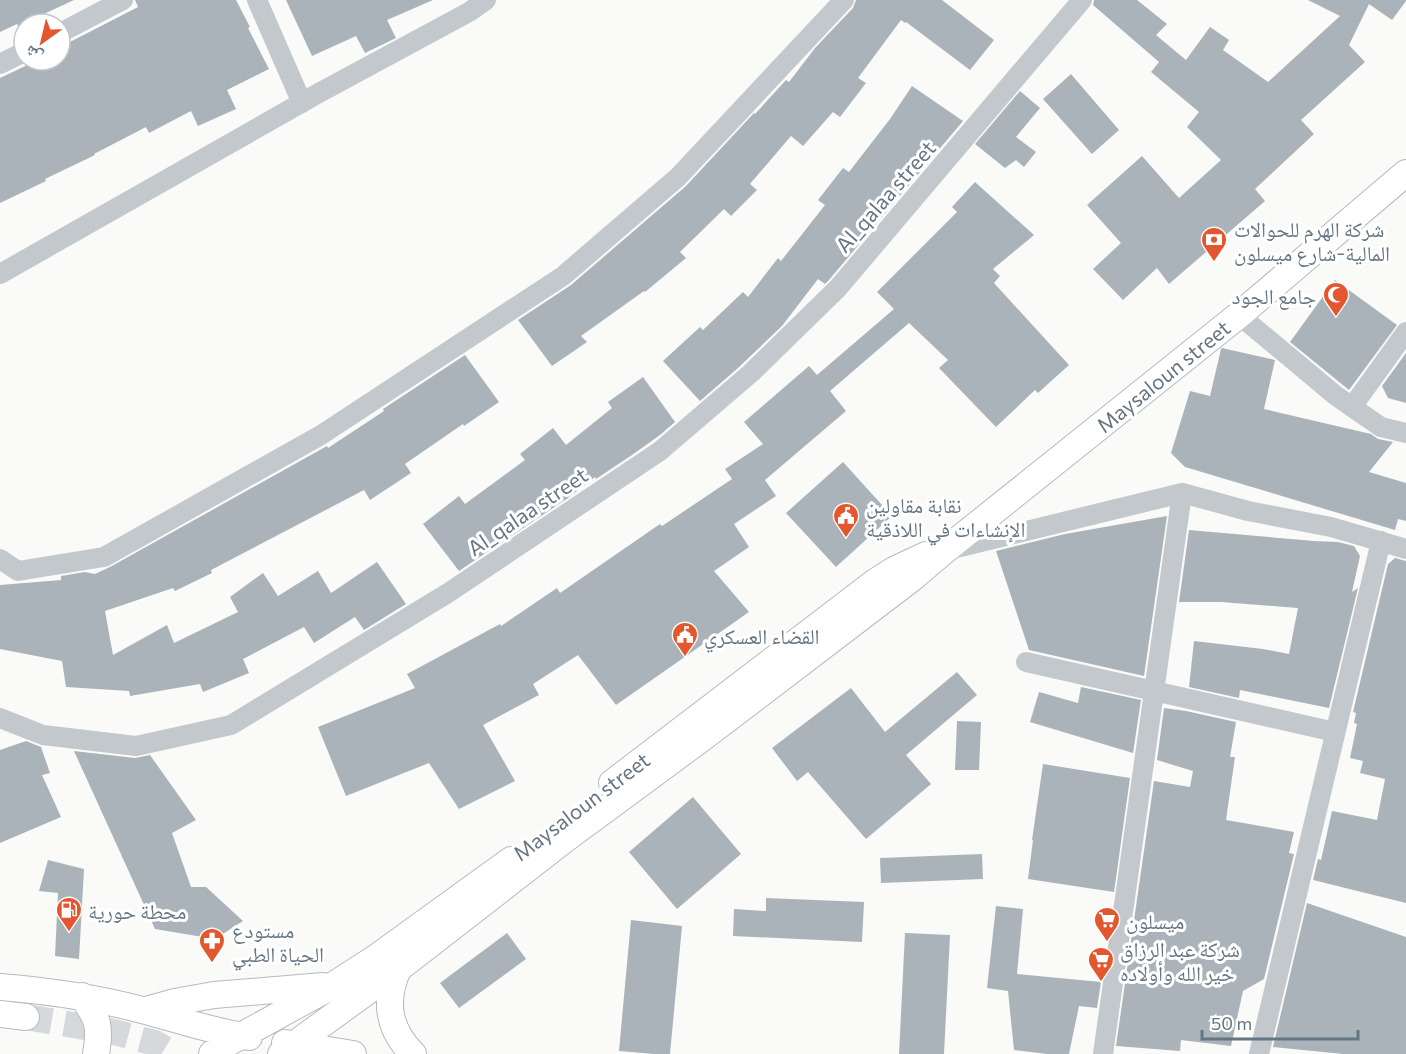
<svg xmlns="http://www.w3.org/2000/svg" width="1406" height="1054" font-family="Commissioner,'Noto Naskh Arabic',sans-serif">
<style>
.building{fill:#aab3b9}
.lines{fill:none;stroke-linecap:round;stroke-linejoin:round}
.major-tunnel{stroke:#d5d9db;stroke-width:26;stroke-dasharray:26 13;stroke-linecap:butt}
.major-casing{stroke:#b5babe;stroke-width:28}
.minor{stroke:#c3c8cc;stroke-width:20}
.major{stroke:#fff;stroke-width:26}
.labels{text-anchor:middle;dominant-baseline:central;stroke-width:6;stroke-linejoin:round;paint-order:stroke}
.street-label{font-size:21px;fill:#657683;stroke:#fff}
.poi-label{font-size:21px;fill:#657683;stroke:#fff;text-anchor:start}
</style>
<rect width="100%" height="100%" fill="#fafaf8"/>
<path class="building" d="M0 0H74L18 26 17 24 0 32Z
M135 0H236L250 27 248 28 269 69 227 90 236 109 198 126 191 111 149 133 146 127 94 154 95 155 45 179 46 181 0 203V78L38 60H60V45L66 44 138 7Z
M286 0H433L387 20 396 38 365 53 356 36 312 56Z
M856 0H942L994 40 970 70 906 22 905 23 901 20 858 78 866 83 840 117 833 112 803 146 791 136 750 184 757 190 731 216 724 209 680 252 686 258 645 292 644 291 581 336 587 342 552 366 518 320 571 285 686 186 754 113 755 114 786 80 789 82 815 48 853 8Z
M1094 0H1137L1167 24 1156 35 1186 60 1210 27 1229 40 1223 50 1268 82 1340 16 1308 0H1406V1L1392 20 1369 4 1349 45 1365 62 1301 120 1314 134 1255 189 1265 201 1169 284 1157 268 1123 300 1093 269 1121 243 1087 205 1142 156 1179 198 1221 160 1187 127 1199 112 1151 72 1159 62 1093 5Z
M1071 74 1119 130 1092 154 1043 99Z
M912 86 963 121 829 280 825 284 818 279 782 326 738 368 700 401 663 361 700 327 703 330 743 292 748 297 778 258 781 261 825 205 818 200 843 168 849 172 890 119Z
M1020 91 1040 108 1016 137 1036 152 1024 167 1016 160 1005 168 975 144Z
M975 182 1034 235 993 269 1000 276 994 283 1069 365 1038 393 1035 390 996 427 939 368 948 360 909 323 830 391 846 411 765 480 776 496 734 524 749 547 714 571 749 612 616 705 578 655 533 684 539 695 483 725 515 781 459 809 429 763 346 796 318 727 415 688 407 674 500 624 501 626 557 588 560 593 660 524 662 526 732 479 725 469 763 444 744 422 809 366 817 375 894 309 877 292 957 212 952 207Z
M1335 280 1397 325 1349 390 1290 342Z
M1222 348 1275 360 1264 409 1371 434 1378 439 1393 442 1369 472 1406 483V521L1398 519 1395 530 1185 467 1171 453 1190 391 1210 396 1221 349Z
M1406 353V403L1388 398 1382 386Z
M465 355 499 402 464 426 463 424 405 464 411 473 370 500 364 490 211 570 212 573 175 591 173 588 105 611 113 655 167 625 174 643 238 612 230 597 263 573 278 596 318 571 331 593 377 562 406 604 364 630 355 617 314 643 304 627 243 659 249 673 203 692 200 684 130 696 129 691 66 687 62 661 0 649V585L61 580V576L85 572 95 574 110 567 327 446 328 448 384 411 383 409Z
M643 377 675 422 660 435 632 455 596 479 595 477 568 498 459 571 423 524 459 496 465 504 525 460 520 454 553 428 566 445 612 408 608 402Z
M843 462 892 516 836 567 786 513Z
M1167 516 1144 676 1029 650 996 551 1065 534Z
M1189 530 1314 541 1338 542 1354 546 1360 556 1352 592 1358 588 1329 708 1240 690 1239 698 1189 687 1194 641 1263 649 1289 654 1298 608 1221 602H1179Z
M1395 558 1406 561V903L1313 880 1318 859 1321 860 1332 811 1377 820 1385 779 1360 773 1363 761 1350 758 1357 724 1354 723 1356 713 1353 712 1388 564Z
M957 672 977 695 906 755 931 784 866 839 808 772 797 781 772 748 851 688 885 732Z
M1081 687 1141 700 1133 753 1030 722 1039 692 1078 703Z
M1164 708 1186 711 1236 722 1230 757H1235L1226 820 1294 832 1289 853 1294 854 1264 979 1243 991 1231 1046 1181 1040 1180 1051 1116 1046 1154 781 1190 787 1193 771 1157 760Z
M957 721 981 722 979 770H955Z
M26 741 41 747 50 773 42 775 61 817 0 843V750Z
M74 751 135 758 150 755 196 820 172 833 191 887H206L243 921 215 939 155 929Z
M1043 764 1130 778 1114 892 1028 879 1033 840H1032Z
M693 797 741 854 677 909 629 852Z
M982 854 983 879 881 883 880 858Z
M48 860 84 869 79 959 55 956 58 893 39 891Z
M766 898 864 902 862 942 733 936 734 909 766 911Z
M1307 903 1406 937V1054H1343L1273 1047Z
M996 906 1023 909 1017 974 1101 982 1097 1008 1079 1006 1069 1054H1048L1014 1050 1008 991 987 988Z
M631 920 682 926 670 1054H654L619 1051Z
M507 933 526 959 459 1008 440 983Z
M905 933 950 935 944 1054H899Z"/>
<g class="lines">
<path class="major-tunnel" d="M26 1017 114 1032 155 1043 173 1054"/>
<defs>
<path id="major" d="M612 783 875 582 894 570 926 555
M398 969C384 1001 388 1029 413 1054
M0 987C49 991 98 998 146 1011 180 1020 214 1032 249 1037
M82 996C98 1019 101 1026 96 1054
M146 1010 175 1002 214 995 323 986
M0 1014 26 1017
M285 1043 353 1054
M212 1054 217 1049 332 986 374 959 511 860
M281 1054 398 969 564 840 705 736 911 579 944 551 1239 315 1406 173"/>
</defs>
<use href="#major" class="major-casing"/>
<path class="minor" d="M257 0 302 103
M60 33 123 0
M0 64 24 52
M0 274 317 94 469 12 486 0
M1239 315 1335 395 1352 407 1381 427 1406 433
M1352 407 1406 332
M948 550 1182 493 1248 511 1331 527 1406 549
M0 559 18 571 104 557 321 435 563 276 678 177 844 0
M1026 662 1335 732
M0 718 43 735 136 746 231 725 448 593 660 451 751 373 838 288 1082 0
M1103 1054 1182 493
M1259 1054 1381 541"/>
<use href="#major" class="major"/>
</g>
<defs>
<symbol id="bank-pin" viewBox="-11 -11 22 30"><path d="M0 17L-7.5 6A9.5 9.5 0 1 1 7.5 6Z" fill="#e4572e" stroke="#fff"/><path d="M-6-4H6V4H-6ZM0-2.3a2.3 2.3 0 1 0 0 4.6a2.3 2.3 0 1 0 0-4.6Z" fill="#fff"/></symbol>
<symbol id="mosque-pin" viewBox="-11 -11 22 30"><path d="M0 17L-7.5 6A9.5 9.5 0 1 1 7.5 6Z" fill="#e4572e" stroke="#fff"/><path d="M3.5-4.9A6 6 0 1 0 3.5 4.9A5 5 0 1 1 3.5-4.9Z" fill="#fff"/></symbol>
<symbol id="civic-pin" viewBox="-11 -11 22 30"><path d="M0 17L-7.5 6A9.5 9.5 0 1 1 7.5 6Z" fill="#e4572e" stroke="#fff"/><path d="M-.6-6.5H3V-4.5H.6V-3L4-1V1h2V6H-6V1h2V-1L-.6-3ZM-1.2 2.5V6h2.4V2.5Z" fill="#fff"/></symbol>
<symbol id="fuel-pin" viewBox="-11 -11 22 30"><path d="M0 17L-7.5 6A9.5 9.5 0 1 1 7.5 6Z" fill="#e4572e" stroke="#fff"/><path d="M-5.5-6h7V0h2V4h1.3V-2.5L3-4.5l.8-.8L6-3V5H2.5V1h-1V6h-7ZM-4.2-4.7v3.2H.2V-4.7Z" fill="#fff"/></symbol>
<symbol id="supermarket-pin" viewBox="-11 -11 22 30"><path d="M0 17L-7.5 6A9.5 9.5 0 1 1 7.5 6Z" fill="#e4572e" stroke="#fff"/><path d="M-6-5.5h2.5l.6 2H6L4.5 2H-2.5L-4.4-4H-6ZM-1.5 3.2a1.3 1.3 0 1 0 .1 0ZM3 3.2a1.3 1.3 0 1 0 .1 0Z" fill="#fff"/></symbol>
<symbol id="pharmacy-pin" viewBox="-11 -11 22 30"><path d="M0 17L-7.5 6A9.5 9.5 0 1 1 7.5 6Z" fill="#e4572e" stroke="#fff"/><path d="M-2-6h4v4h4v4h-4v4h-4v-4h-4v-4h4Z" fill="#fff"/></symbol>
</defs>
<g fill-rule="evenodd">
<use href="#bank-pin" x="1199" y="225" width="30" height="40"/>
<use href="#mosque-pin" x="1321" y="280" width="30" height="40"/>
<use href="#civic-pin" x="831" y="501" width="30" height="40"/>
<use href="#civic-pin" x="670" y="620" width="30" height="40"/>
<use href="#fuel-pin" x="54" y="895" width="30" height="40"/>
<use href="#supermarket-pin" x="1092" y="905" width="30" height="40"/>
<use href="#pharmacy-pin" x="197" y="926" width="30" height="40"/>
<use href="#supermarket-pin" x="1086" y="945" width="30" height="40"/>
</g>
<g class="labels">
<g class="street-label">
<text transform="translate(885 196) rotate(-49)">Al_qalaa street</text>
<text transform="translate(1163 376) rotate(-39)">Maysaloun street</text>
<text transform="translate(527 511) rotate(-34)">Al_qalaa street</text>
<text transform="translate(581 806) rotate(-37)">Maysaloun street</text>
</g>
<g class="poi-label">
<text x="1234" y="228">شركة الهرم للحوالات<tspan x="1234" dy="24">المالية-شارع ميسلون</tspan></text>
<text x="1316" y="295" text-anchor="end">جامع الجود</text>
<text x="866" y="504">نقابة مقاولين<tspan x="866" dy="24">الإنشاءات في اللاذقية</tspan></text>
<text x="704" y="635">القضاء العسكري</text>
<text x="88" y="910">محطة حورية</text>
<text x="1126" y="920">ميسلون</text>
<text x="232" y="929">مستودع<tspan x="232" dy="24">الحياة الطبي</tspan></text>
<text x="1120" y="948">شركة عبد الرزاق<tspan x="1120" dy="24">خير الله وأولاده</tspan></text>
</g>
</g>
<g transform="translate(42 42) rotate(214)"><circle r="28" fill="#ffffff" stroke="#c1c8cd" stroke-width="1.5"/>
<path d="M0-4.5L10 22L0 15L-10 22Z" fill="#e4572e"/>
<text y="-9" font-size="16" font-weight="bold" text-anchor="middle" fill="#657683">ش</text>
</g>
<path d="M1202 1030v9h156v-9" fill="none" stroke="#657683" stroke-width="3"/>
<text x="1211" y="1030" font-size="18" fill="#657683" stroke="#ffffff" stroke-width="4.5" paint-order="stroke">50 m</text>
</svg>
